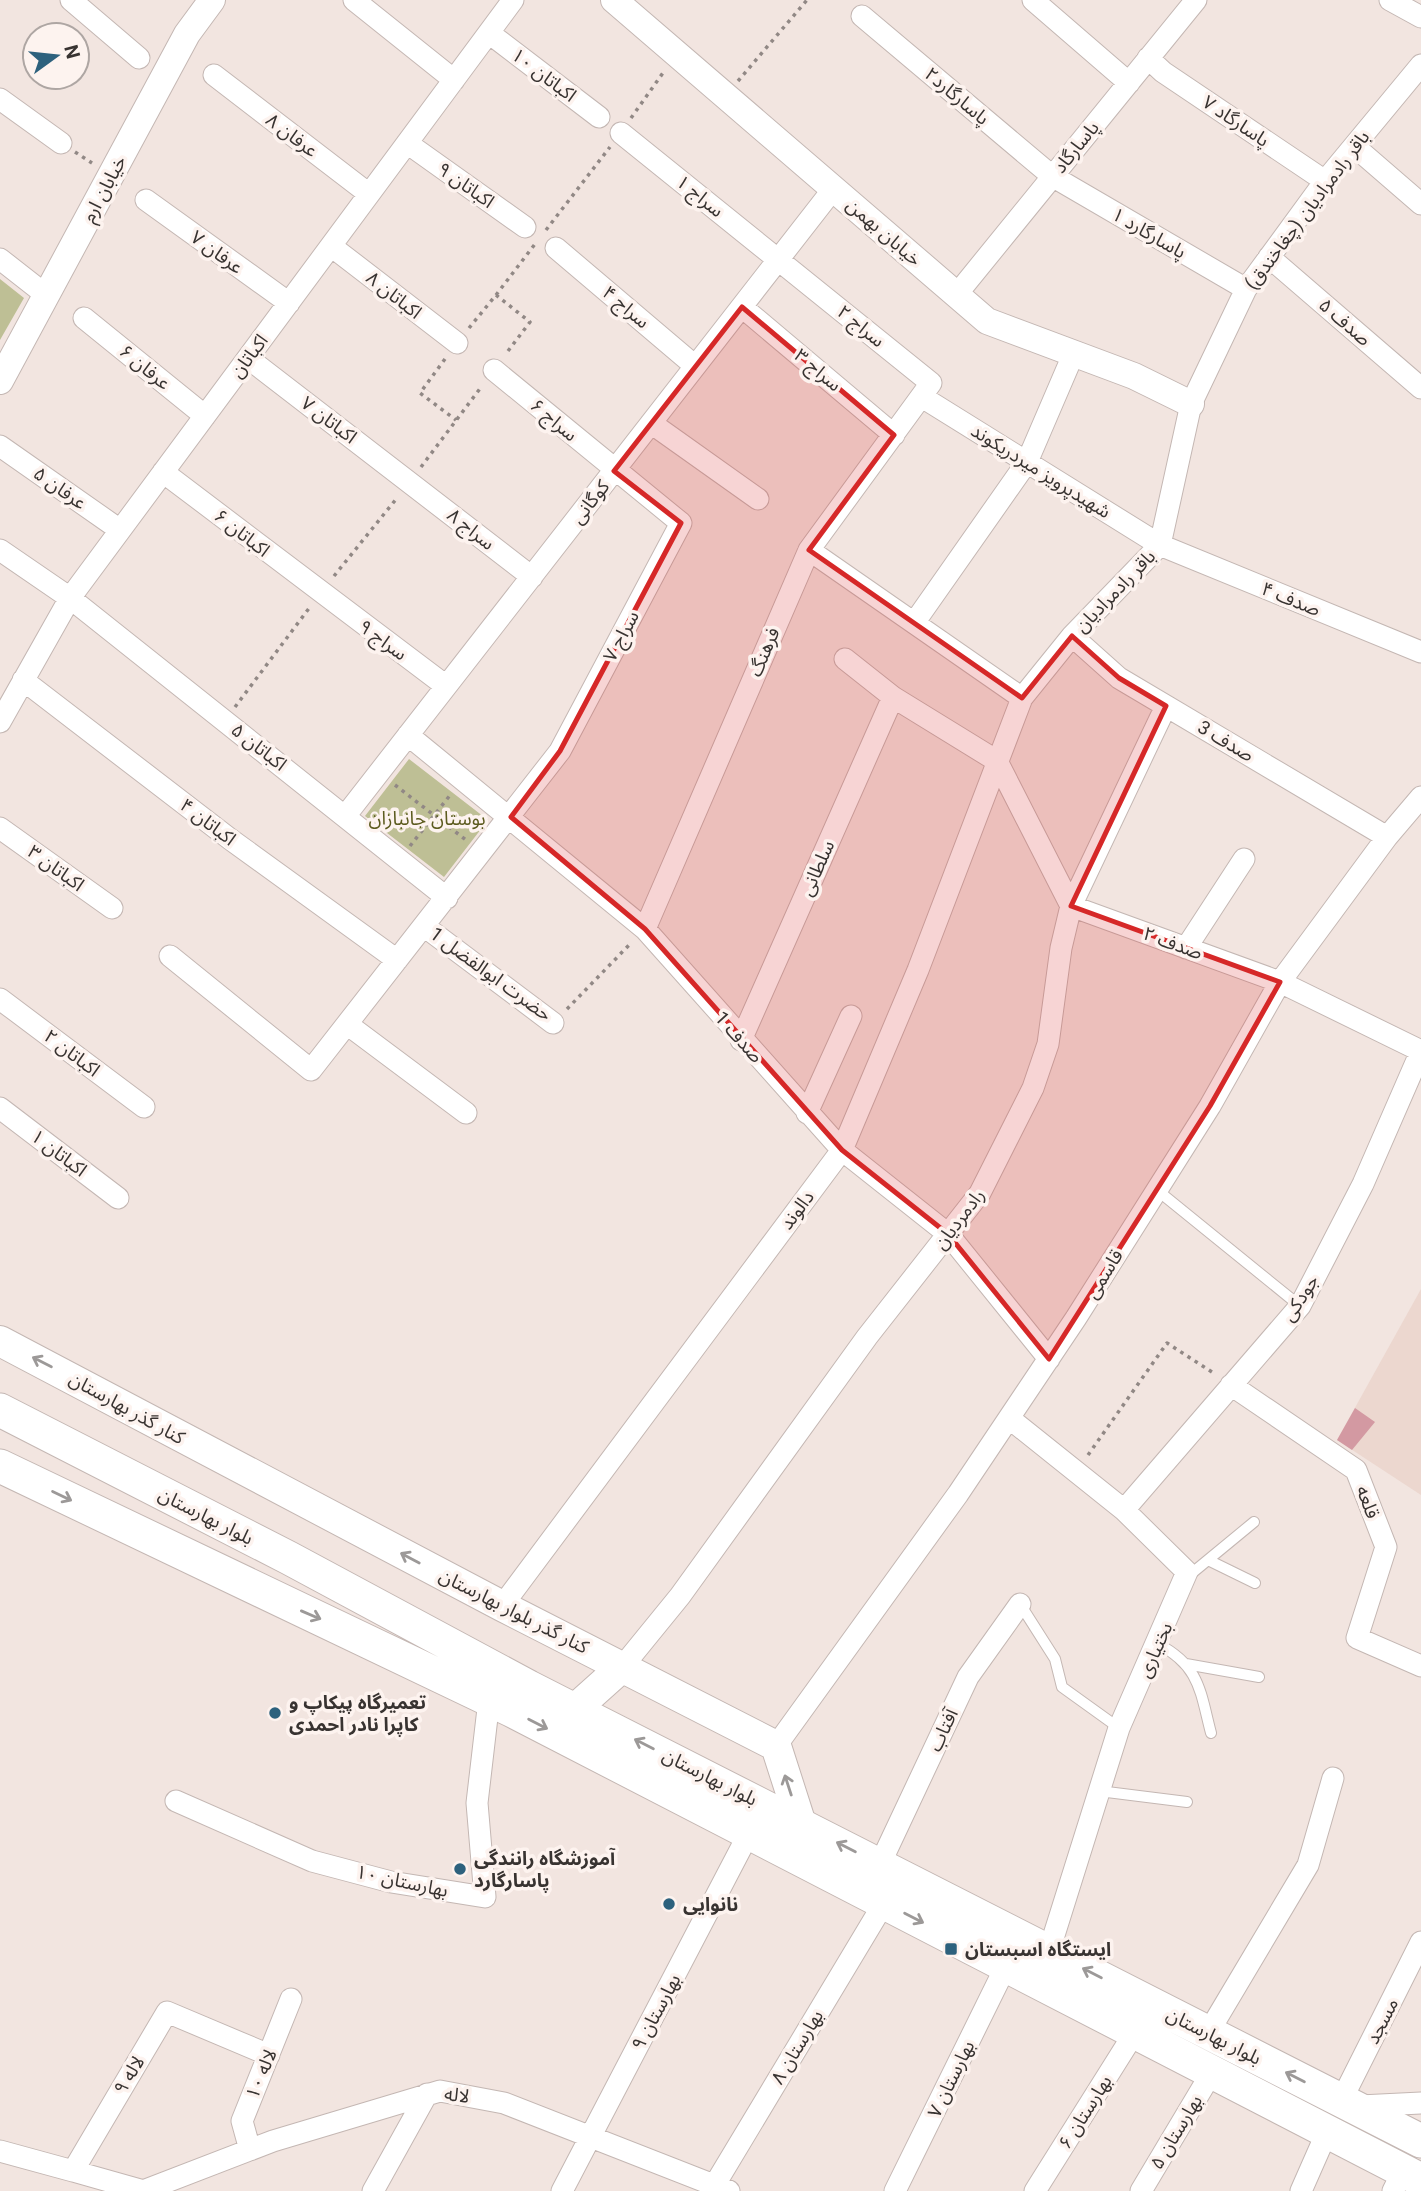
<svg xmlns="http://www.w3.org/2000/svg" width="1421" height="2191" font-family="Roboto,'Noto Sans Arabic',sans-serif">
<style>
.built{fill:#ecd7cf}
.green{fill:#bebf95}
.building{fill:#d399a2}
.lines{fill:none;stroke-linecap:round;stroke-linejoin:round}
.service-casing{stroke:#c4b7b3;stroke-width:12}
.minor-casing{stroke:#c4b7b3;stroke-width:23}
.tertiary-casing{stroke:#c4b7b3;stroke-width:28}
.secondary-casing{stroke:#c4b7b3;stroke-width:32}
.primary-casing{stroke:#c4b7b3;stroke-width:35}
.path{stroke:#918885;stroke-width:3.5;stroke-dasharray:3.5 5;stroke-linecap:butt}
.service{stroke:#fff;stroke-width:10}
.minor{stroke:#fff;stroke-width:21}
.tertiary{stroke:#fff;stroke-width:26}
.secondary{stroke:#fff;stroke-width:30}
.primary{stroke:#fff;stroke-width:33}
.oneway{stroke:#9c9998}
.marked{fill:#d62828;fill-opacity:0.2;stroke:#d62828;stroke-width:5;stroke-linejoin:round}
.poi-dot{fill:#2d617d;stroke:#fdf3ef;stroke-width:2.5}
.labels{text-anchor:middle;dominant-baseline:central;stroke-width:7;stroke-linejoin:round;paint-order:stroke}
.street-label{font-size:19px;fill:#383331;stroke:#fdf3ef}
.park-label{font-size:19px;fill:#5c5b1f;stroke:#fdf3ef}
.poi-label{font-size:19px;font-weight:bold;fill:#383331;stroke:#fdf3ef;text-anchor:start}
</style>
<rect width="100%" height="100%" fill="#f2e5e0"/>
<path class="built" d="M1421 1289V1495L1337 1440Z"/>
<path class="green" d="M0 279 24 298 0 340Z
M409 759 488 820 444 877 365 816Z"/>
<path class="building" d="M1355 1408 1375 1422 1352 1450 1337 1440Z"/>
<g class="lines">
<defs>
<path id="service" d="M1157 1190 1300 1306
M1208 1560 1255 1583
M1186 1578 1254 1522
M1020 1604 1055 1659 1062 1687 1119 1728
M1158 1644C1200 1666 1200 1691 1211 1733
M1186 1664 1259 1677
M1099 1791 1187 1802"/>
<path id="minor" d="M71 0 139 58
M354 0 454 80
M1033 0 1129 83
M1390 0 1421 17
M862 16 1052 176 1246 289
M489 33 599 117
M1148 58 1163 72 1325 181
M214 75 369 194
M0 99 61 143
M621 133 931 383 809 550 645 929
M407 143 525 227
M1354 146 1421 204
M146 200 289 303
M331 246 457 343
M556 248 695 366
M1269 257 1421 388
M0 259 46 295
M957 294 1196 0
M742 307 894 435
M84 318 205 416
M248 358 532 577
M922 397 1160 545 1421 652
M651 423 758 499
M0 446 120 530
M163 472 446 686
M0 550 70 598 447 898
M809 550 1022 698
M914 623 1027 462 1073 355
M1072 636 1119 678 1387 837
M845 659 893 697 997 761
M23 680 230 839 397 960
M0 722 70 598 513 0
M408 735 645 929 842 1150 948 1234 1049 1359
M997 761 1071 906 1280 982 1421 1051
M346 815 834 188
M0 828 112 908
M424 926 553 1023
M1186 948 1244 859
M170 956 311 1070 560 751 681 523 494 370
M0 999 144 1107
M347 1024 466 1113
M741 1040 893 697
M0 1108 118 1198
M807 1113 851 1016
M1231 1385 1356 1470 1386 1547 1357 1638 1421 1666
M1009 1418 1124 1510 1187 1572 1119 1728 1049 1951
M1124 1510 1300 1306 1363 1184 1421 1051
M502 1606 842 1150 918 970 1022 698 1072 636 1160 545 1191 404 1246 289 1325 181 1421 65
M623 1666 680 1596 867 1337 980 1193 1033 1088 1048 1044 1061 948 1071 906 1166 706
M776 1746 958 1494 1076 1318 1210 1106 1280 982 1387 837 1421 797
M176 1801 312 1861 391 1882 485 1897 477 1803 489 1700
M880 1864 968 1677 1020 1604
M1208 2033 1308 1865 1333 1778
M1341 2101 1421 1942
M1360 2106 1421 2103
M250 2150 242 2121 291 1999
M0 2151 73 2171
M143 2191 273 2141 440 2091 504 2103 729 2191
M144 2191 73 2171 167 2012 269 2055
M373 2191 427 2094
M562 2191 749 1833
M711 2191 884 1903
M895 2191 1006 1966
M1035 2191 1135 2032
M1141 2191 1212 2072
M1301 2191 1327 2132
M1393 2191 1403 2171"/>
<path id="tertiary" d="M614 0 987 321 1134 376 1191 404
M0 381 187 34 212 0"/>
<path id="secondary" d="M0 1341 502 1606 776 1746 801 1824
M575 1709 623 1666"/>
<path id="primary" d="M0 1410 289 1558 529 1687 1421 2141
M0 1466 511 1710 1421 2180"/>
</defs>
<use href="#service" class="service-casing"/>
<use href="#minor" class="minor-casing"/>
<use href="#tertiary" class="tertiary-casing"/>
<use href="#secondary" class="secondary-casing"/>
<use href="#primary" class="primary-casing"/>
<path class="path" d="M738 81 807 0
M631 118 665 70
M75 152 92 163
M546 230 610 147
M496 295 535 244
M469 328 496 295 530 322 505 355
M445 359 420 393 456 420
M421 467 482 386
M334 576 397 498
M235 707 310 607
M395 785 466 840
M410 846 451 794
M567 1009 632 942
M1088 1455 1167 1343 1215 1374"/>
<use href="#service" class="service"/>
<use href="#minor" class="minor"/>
<use href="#tertiary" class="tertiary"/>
<use href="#secondary" class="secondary"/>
<use href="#primary" class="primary"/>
</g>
<defs><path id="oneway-shaft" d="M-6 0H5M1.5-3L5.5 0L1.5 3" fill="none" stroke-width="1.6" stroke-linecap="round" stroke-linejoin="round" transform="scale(1.75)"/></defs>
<g class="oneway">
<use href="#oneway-shaft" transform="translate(42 1362) rotate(-153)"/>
<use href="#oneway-shaft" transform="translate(62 1496) rotate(26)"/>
<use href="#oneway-shaft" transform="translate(410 1558) rotate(-152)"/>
<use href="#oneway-shaft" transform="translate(311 1615) rotate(23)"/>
<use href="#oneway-shaft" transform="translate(538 1724) rotate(27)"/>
<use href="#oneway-shaft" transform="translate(644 1744) rotate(-153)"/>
<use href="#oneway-shaft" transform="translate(788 1785) rotate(-108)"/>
<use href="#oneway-shaft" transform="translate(846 1847) rotate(-153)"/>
<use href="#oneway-shaft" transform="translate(914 1918) rotate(27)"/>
<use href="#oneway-shaft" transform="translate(1092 1973) rotate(-153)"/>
<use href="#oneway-shaft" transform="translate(1295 2077) rotate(-153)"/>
</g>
<path class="marked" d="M742 307 894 435 809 550 1022 698 1072 636 1119 678 1166 706 1071 906 1280 982 1210 1106 1049 1359 948 1234 842 1150 645 929 511 817 560 751 681 523 614 471Z"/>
<g class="poi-dot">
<circle cx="275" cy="1713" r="7"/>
<circle cx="460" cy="1869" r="7"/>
<circle cx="669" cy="1904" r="7"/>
<rect x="944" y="1942" width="14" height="14" rx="3.5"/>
</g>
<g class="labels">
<g class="street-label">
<text transform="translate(544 75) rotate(37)">اکباتان ۱۰</text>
<text transform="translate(957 96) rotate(40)">پاسارگارد۲</text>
<text transform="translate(1236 121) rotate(34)">پاسارگاد ۷</text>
<text transform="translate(292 135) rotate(37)">عرفان ۸</text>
<text transform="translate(1076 147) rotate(-51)">پاسارگاد</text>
<text transform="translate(466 185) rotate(35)">اکباتان ۹</text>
<text transform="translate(104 189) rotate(-62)">خیابان ارم</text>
<text transform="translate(700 196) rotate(39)">سراج ۱</text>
<text transform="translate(1307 210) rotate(-53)">باقر رادمرادیان (چغاخندق)</text>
<text transform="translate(884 232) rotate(41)">خیابان بهمن</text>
<text transform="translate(1149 233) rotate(30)">پاسارگارد ۱</text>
<text transform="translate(217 252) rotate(36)">عرفان ۷</text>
<text transform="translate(394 295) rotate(38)">اکباتان ۸</text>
<text transform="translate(626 307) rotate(40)">سراج ۴</text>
<text transform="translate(1345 322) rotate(41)">صدف ۵</text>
<text transform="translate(861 326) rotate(39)">سراج ۲</text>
<text transform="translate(249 356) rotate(-53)">اکباتان</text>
<text transform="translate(145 367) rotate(39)">عرفان ۶</text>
<text transform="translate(818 370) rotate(40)">سراج ۳</text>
<text transform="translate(329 420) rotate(37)">اکباتان ۷</text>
<text transform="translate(554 420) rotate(40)">سراج ۶</text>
<text transform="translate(1041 471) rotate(32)">شهیدپرویز میردریکوند</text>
<text transform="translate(60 488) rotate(35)">عرفان ۵</text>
<text transform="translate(590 502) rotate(-52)">کوگانی</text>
<text transform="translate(471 529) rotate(38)">سراج ۸</text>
<text transform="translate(242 533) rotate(38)">اکباتان ۶</text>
<text transform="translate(1115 591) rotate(-46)">باقر رادمرادیان</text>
<text transform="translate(1291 599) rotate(22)">صدف ۴</text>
<text transform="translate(621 636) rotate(-62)">سراج ۷</text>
<text transform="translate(383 640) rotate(36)">سراج ۹</text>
<text transform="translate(764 652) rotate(-67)">فرهنگ</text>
<text transform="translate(1226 741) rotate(31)">صدف 3</text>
<text transform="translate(259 747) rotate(38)">اکباتان ۵</text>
<text transform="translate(208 822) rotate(37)">اکباتان ۴</text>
<text transform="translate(56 868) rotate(36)">اکباتان ۳</text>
<text transform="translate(817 868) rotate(-66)">سلطانی</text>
<text transform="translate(1173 943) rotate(20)">صدف ۲</text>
<text transform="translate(491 974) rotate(36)">حضرت ابوالفضل 1</text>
<text transform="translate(739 1037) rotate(48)">صدف 1</text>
<text transform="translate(72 1053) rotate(37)">اکباتان ۲</text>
<text transform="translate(59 1153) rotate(37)">اکباتان ۱</text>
<text transform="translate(797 1210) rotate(-53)">دالوند</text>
<text transform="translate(959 1219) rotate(-53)">رادمردیان</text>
<text transform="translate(1104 1274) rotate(-58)">قاسمی</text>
<text transform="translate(1300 1298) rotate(-57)">جودکی</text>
<text transform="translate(127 1408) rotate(29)">کنار گذر بهارستان</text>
<text transform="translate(1368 1502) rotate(69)">قلعه</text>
<text transform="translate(206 1516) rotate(27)">بلوار بهارستان</text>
<text transform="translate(514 1611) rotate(27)">کنار گذر بلوار بهارستان</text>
<text transform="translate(1155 1650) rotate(-66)">بختیاری</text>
<text transform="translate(943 1730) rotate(-65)">آفتاب</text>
<text transform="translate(710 1777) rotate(27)">بلوار بهارستان</text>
<text transform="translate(402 1881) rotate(12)">بهارستان ۱۰</text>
<text transform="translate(656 2012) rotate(-62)">بهارستان ۹</text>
<text transform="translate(1382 2021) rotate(-63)">مسجد</text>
<text transform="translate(1214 2036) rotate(27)">بلوار بهارستان</text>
<text transform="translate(797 2047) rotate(-59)">بهارستان ۸</text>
<text transform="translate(261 2074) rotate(-67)">لاله ۱۰</text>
<text transform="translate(129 2075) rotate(-59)">لاله ۹</text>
<text transform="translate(951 2079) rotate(-64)">بهارستان ۷</text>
<text transform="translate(457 2095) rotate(8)">لاله</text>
<text transform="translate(1085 2112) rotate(-58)">بهارستان ۶</text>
<text transform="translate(1176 2132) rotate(-59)">بهارستان ۵</text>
</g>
<g class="park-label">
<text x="427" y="818">بوستان جانبازان</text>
</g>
<g class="poi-label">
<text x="289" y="1702">تعمیرگاه پیکاپ و<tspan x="289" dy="22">کاپرا نادر احمدی</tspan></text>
<text x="474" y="1858">آموزشگاه رانندگی<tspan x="474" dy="22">پاسارگارد</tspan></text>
<text x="683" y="1904">نانوایی</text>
<text x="965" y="1949">ایستگاه اسبستان</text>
</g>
</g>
<g transform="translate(56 56) rotate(75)"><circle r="33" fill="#fdf3ef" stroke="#aea6a3" stroke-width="2"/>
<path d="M0-5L12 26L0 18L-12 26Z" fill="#2d617d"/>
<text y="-10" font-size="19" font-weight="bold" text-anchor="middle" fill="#383331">N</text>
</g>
</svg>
